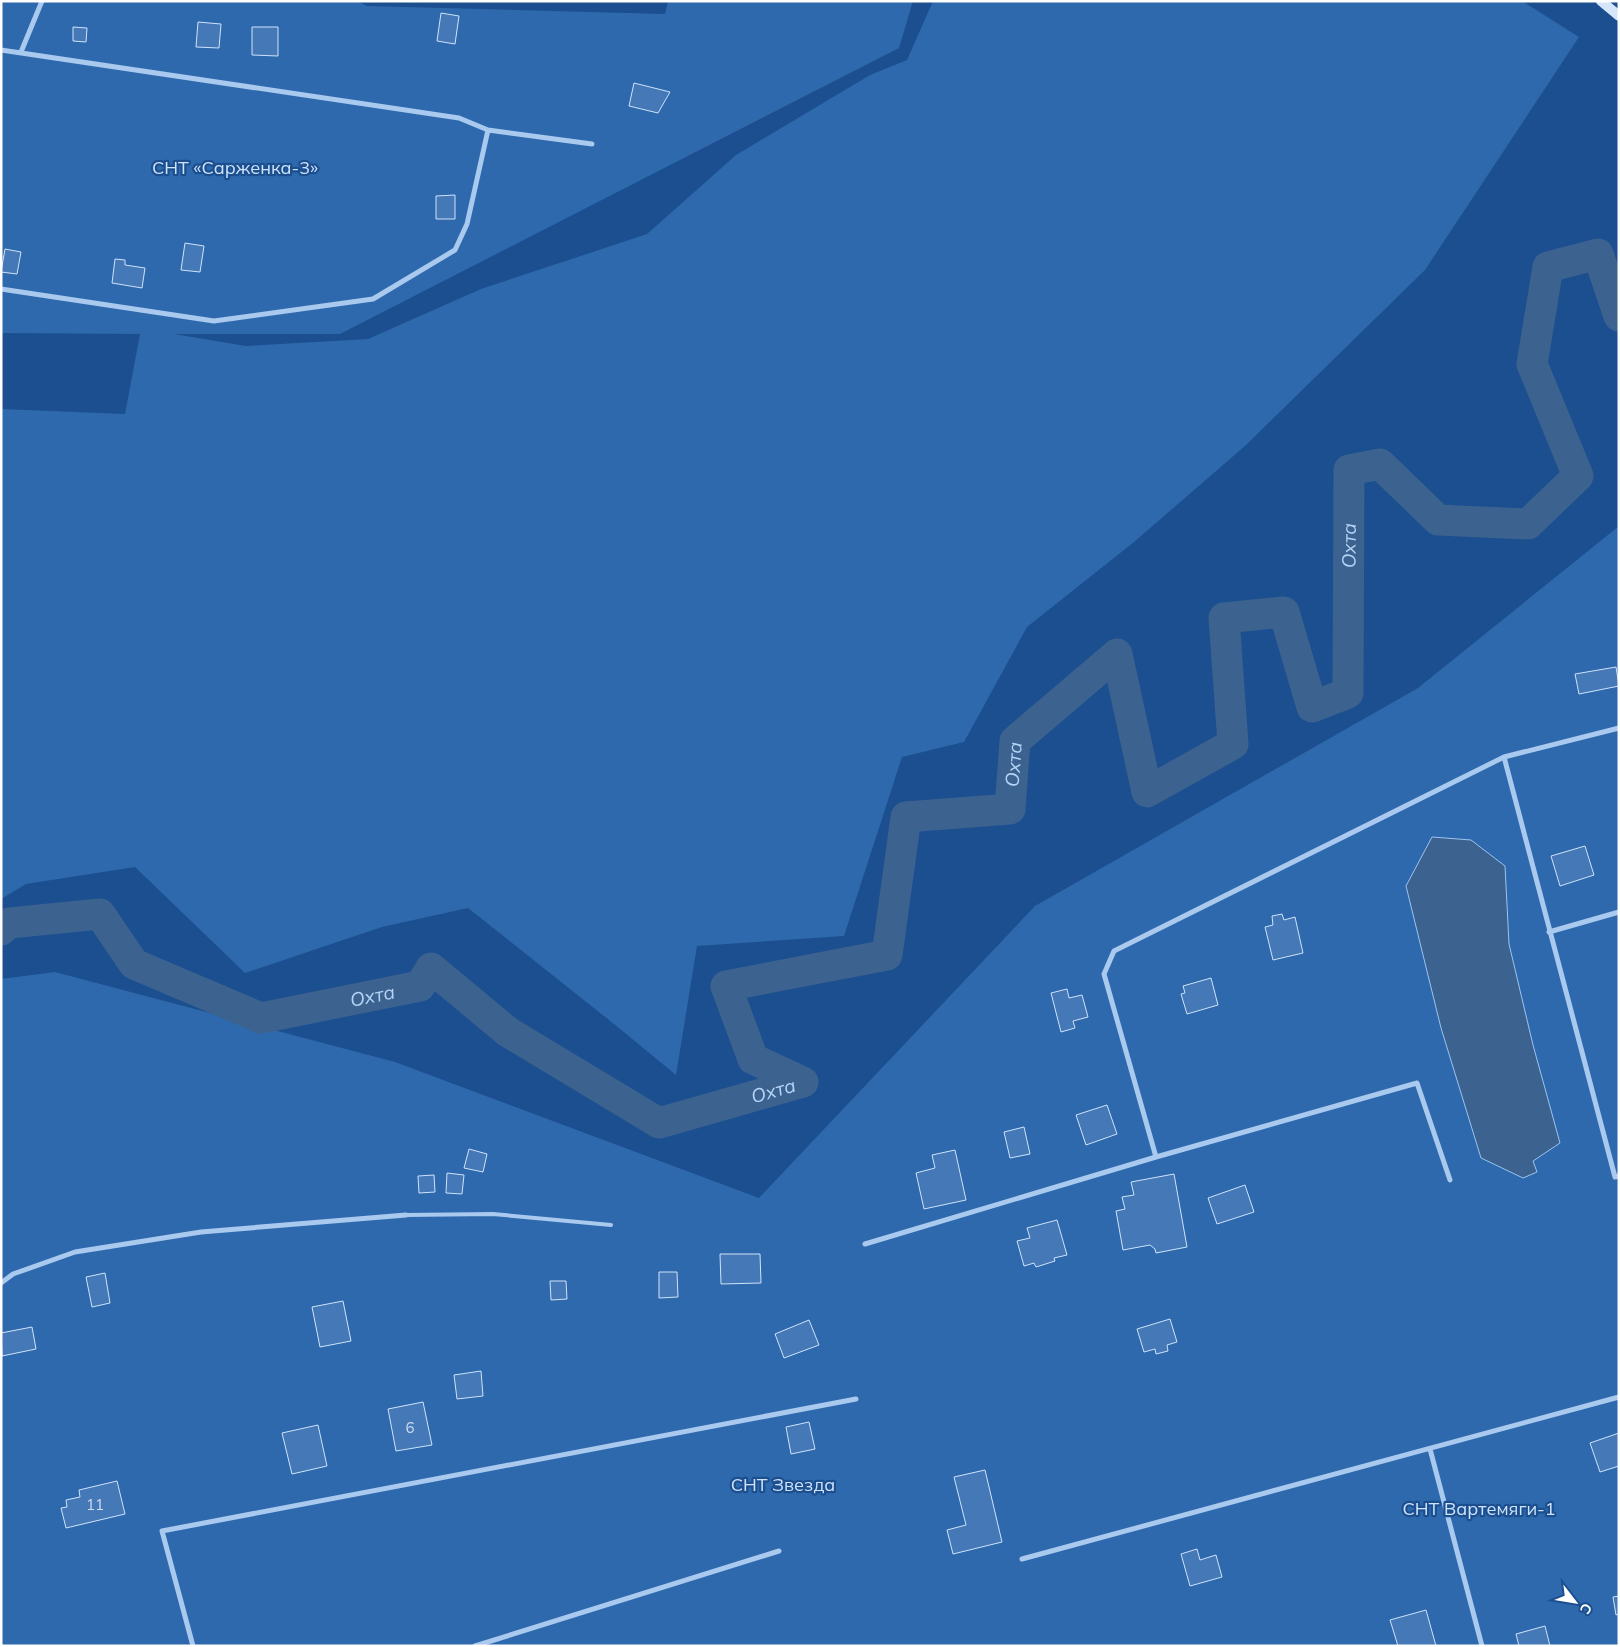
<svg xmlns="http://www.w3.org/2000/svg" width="1620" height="1647" font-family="Mulish,sans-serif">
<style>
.green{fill:#2e69ad}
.water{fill:#3c6290;stroke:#9cc4f0}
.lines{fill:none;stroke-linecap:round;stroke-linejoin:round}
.river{stroke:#3c6290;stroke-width:31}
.building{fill:#4478b7;stroke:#cfe3fa}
.lane{stroke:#a9c9ee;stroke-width:4}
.street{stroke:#a9c9ee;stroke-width:5}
.secondary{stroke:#d6e6fa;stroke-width:10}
.labels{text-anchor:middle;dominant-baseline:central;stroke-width:4.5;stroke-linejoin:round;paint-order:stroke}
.number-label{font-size:15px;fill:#d0dded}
.park-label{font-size:18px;fill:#cfe3fa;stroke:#1b4f8f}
.water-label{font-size:19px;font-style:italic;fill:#b5d3f5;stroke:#1b4f8f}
</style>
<rect width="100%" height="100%" fill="#1b4f8f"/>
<path class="green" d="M1 1H357L367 6 665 14 668 1H913L899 48 340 334H174L246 346 368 339 481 289 647 234 736 155 870 75 907 60 933 1H1522L1579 37 1425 270 1245 446 1134 542 1027 627 964 742 902 757 844 936 697 946 676 1075 614 1024 468 908 382 927 245 973 135 867 26 884 1 899V409L125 414 140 334 1 333Z
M1619 526V1646H1V979L55 972 395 1062 759 1198 1035 906 1418 688Z"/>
<path class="water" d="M1432 837 1471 840 1505 866 1509 944 1533 1045 1560 1143 1533 1161 1537 1172 1523 1178 1481 1158 1441 1028 1406 886Z"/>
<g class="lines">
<path class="river" id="s1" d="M1 930 9 923 100 914 134 964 261 1018 420 986 431 968 508 1032 659 1123 803 1082 753 1059 726 986 887 955 906 817 1010 809 1015 741 1117 654 1147 792 1233 744 1224 618 1284 612 1312 707 1348 693 1349 470 1380 464 1438 520 1528 524 1578 476 1532 364 1548 267 1598 254 1619 316"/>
</g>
<path class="building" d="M441 13 459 16 455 44 437 41Z
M198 22 221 24 219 48 196 47Z
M73 27 87 28 86 42 73 41Z
M252 27H278V56L252 55Z
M634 83 670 92 658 113 629 106Z
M455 195V219H436V196Z
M185 243 204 246 200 272 181 270Z
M5 249 21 252 17 274 1 272Z
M115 259 125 260V265L145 268 142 288 112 283Z
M1616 667 1619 686 1579 694 1575 674Z
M1585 846 1594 875 1560 886 1551 856Z
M1282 914 1284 920 1295 917 1303 953 1273 960 1265 927 1273 925 1272 916Z
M1211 978 1218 1005 1187 1014 1181 994 1185 993 1183 986Z
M1067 989 1069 998 1082 995 1088 1017 1073 1021 1075 1028 1061 1032 1051 993Z
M1107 1105 1117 1134 1086 1145 1076 1115Z
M1024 1127 1030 1154 1010 1158 1004 1132Z
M469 1149 487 1154 483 1172 464 1168Z
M955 1150 966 1200 924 1209 916 1173 935 1168 932 1155Z
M447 1173 464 1175 462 1194 446 1193Z
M1174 1174 1187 1247 1156 1253 1155 1249 1150 1245 1123 1250 1116 1211 1125 1209 1122 1197 1134 1195 1131 1182Z
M434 1175 435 1192 419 1193 418 1176Z
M1245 1185 1254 1212 1217 1224 1208 1198Z
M1057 1220 1067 1255 1054 1258 1055 1261 1036 1267 1034 1263 1024 1266 1017 1241 1030 1238 1027 1228Z
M720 1254H760L761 1283 721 1284Z
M659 1272H677L678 1297 659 1298Z
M105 1273 110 1303 92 1307 86 1277Z
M550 1281H566L567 1299 551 1300Z
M343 1301 351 1341 320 1347 312 1307Z
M1170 1319 1177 1342 1167 1345 1168 1351 1156 1354 1155 1349 1144 1352 1137 1329Z
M809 1320 819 1345 784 1358 775 1334Z
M32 1327 36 1349 2 1356 1 1333Z
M481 1371 483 1396 457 1399 454 1375Z
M423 1402 432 1445 396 1451 388 1409Z
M809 1422 815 1449 791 1454 786 1427Z
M318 1425 327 1466 292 1474 282 1433Z
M1619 1433V1466L1600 1472 1590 1443Z
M985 1470 1002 1542 953 1554 947 1530 966 1525 954 1477Z
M117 1481 125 1514 66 1528 61 1508 67 1507 66 1500 80 1497 79 1490Z
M1197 1549 1200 1560 1216 1555 1222 1577 1190 1586 1181 1554Z
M1619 1596V1614L1616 1615 1613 1597Z
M1426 1610 1436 1646H1398L1390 1620Z
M1545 1626 1550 1646H1519L1516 1634Z"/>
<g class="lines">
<path class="lane" d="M406 1215 493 1214 611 1225"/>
<path class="street" d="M1 50 459 118 488 130 592 144
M21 52 42 1
M1 289 214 321 373 299 455 250 467 224 488 130
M1504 757 1615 1177 1619 1176
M1549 932 1619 912
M1156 1157 1104 974 1114 951 1504 757 1619 728
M865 1244 1156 1157 1417 1083 1450 1180
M1 1283 13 1274 75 1252 201 1232 406 1215
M1430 1449 1482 1646
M1022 1559 1619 1397
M193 1646 162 1531 856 1399
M475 1646 779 1551"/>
<path class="secondary" d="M1601 1 1619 16"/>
</g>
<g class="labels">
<g class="number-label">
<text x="410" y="1427">6</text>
<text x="95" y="1504">11</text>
</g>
<g class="park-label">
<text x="235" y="167">СНТ «Сарженка-3»</text>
<text x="783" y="1484">СНТ Звезда</text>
<text x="1479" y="1508">СНТ Вартемяги-1</text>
</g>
<g class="water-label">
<text stroke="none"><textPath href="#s1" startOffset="2364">Охта</textPath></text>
<text stroke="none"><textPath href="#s1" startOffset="1495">Охта</textPath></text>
<text stroke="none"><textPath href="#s1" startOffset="414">Охта</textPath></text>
<text stroke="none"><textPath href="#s1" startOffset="879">Охта</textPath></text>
</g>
</g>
<rect width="1620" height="1647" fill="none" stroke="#ffffff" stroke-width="5"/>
<g transform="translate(1575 1602) rotate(121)" stroke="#1b4f8f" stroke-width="4" paint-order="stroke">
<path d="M0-4L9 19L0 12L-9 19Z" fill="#ffffff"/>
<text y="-8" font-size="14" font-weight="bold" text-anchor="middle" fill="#ffffff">С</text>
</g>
</svg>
